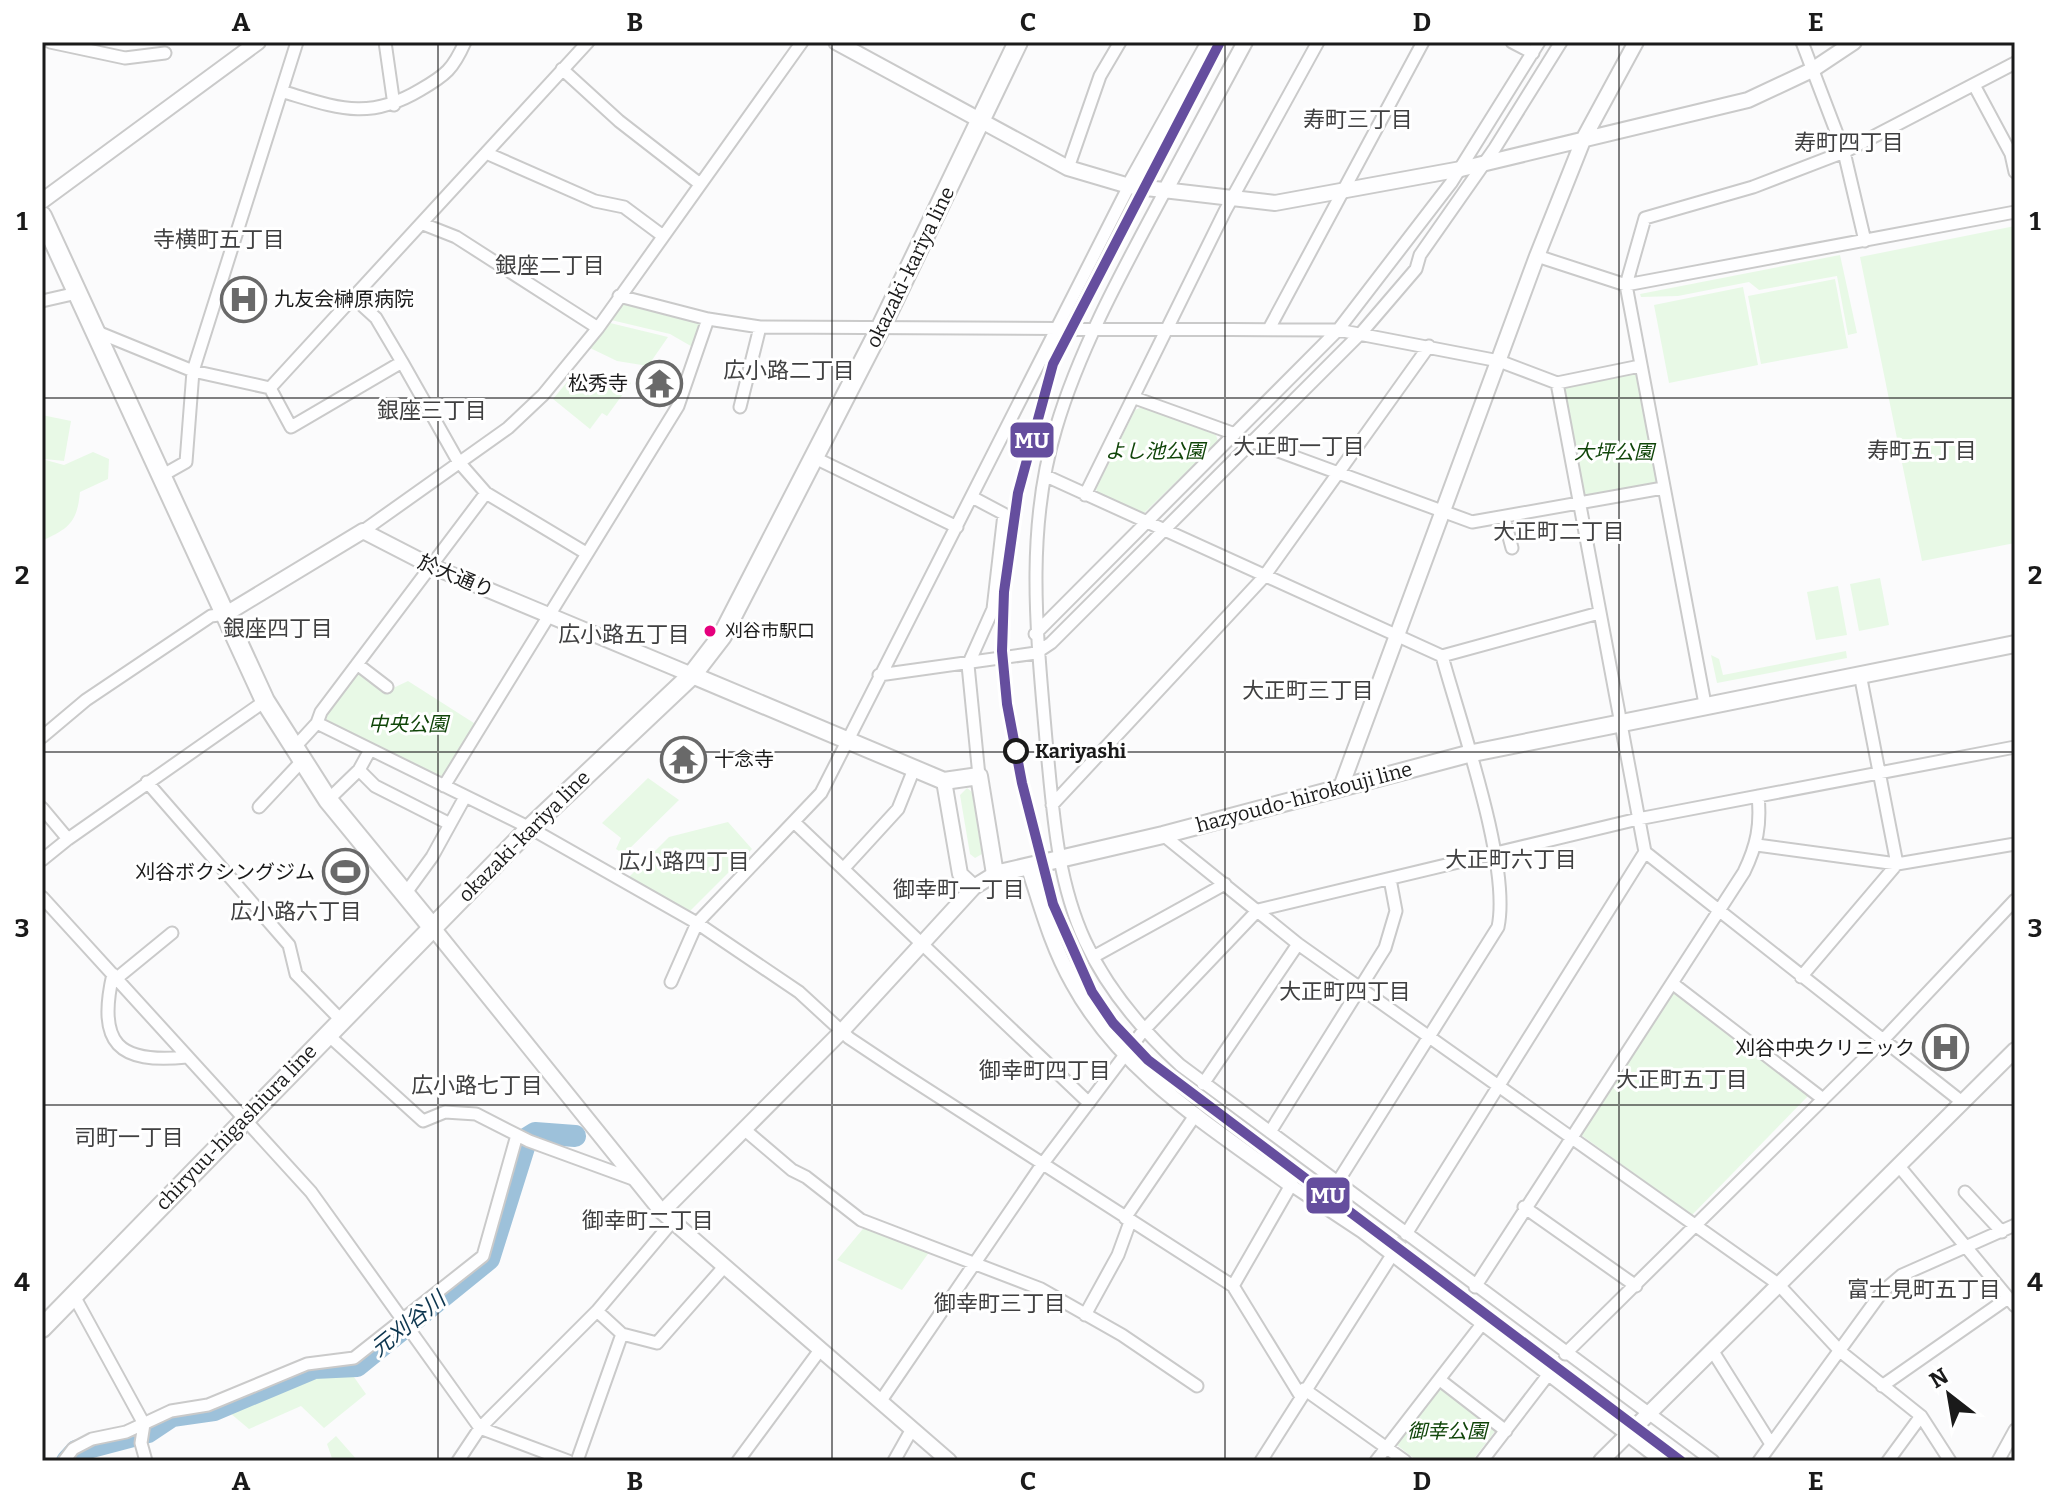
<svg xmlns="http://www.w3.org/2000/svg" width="2057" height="1503" font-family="Bitter,'Noto Sans JP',serif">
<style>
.green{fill:#e8f9e6}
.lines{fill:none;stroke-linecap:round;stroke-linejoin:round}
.river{stroke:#9dc1da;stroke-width:22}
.minor-tunnel{stroke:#d9d9da;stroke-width:11;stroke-dasharray:11 5.5;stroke-linecap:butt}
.minor-casing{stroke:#cacaca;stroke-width:15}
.tertiary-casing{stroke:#cacaca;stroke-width:18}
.secondary-casing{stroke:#cacaca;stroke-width:20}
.primary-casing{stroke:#cacaca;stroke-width:22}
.minor{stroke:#fefeff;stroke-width:11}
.tertiary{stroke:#fefeff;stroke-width:14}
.secondary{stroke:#fefeff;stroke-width:16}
.primary{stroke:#fefeff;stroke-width:18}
.rail-1-casing{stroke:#fff;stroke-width:16}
.rail-1{stroke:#654e9e;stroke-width:10}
.grid{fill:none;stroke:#1a1a1a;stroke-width:2;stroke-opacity:0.55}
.bus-dot{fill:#e5007d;stroke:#fff;stroke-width:3}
.stop-dot{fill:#fff;stroke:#1a1a1a;stroke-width:4}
.labels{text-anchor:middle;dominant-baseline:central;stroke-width:6;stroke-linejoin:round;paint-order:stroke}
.bus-label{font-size:18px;fill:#1a1a1a;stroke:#fff;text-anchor:start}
.street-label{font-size:20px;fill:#1a1a1a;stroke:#fff}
.poi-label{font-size:20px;fill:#1a1a1a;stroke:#fff;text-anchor:end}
.park-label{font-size:20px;font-style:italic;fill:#104509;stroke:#fff}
.stop-label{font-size:20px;font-weight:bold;fill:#1a1a1a;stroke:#fff;text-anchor:start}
.neighbourhood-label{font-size:22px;fill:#404041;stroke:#fff}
.water-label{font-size:22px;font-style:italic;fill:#0d364f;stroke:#fff}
.line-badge{stroke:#fff;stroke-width:3}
.badge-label{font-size:22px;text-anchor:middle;font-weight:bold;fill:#fff}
.neatline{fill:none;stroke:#1a1a1a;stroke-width:3}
.grid-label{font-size:26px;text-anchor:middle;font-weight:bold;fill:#1a1a1a}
</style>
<rect width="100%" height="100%" fill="#fbfbfc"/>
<path class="green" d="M2015 226V543L1922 561 1860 257Z
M1840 255 1857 333 1848 335 1837 276 1759 290 1749 282 1678 296 1641 297 1640 294Z
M1835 279 1848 348 1761 364 1748 296Z
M1743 287 1758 365 1669 383 1654 305Z
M625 303 704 323 696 349 670 334 611 320Z
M606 322 668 337 648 366 617 361 588 347Z
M1636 373 1658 483 1583 496 1565 387Z
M572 376 589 389 620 376 631 383 607 416 602 413 590 429 553 399Z
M1142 407 1216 435 1218 441 1142 515 1098 494 1096 489 1135 410Z
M42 415 71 421 64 461 45 459 42 454Z
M93 452 109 459 108 479 80 492C77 523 69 528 42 541V459L64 465Z
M1880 578 1889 625 1859 631 1850 584Z
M1838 586 1847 635 1816 640 1807 592Z
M1846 651 1847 658 1717 683 1711 655 1719 659 1723 675Z
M357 671 387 691 408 681 477 725 442 781 329 724 325 716Z
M648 778 679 800 624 854 616 849 621 838 602 823Z
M967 788 972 792 982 854 975 858 970 854 960 795Z
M728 822 752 849 689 912 629 877 669 837Z
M1676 989 1809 1095 1692 1215 1581 1135Z
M867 1224 930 1251 902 1290 837 1260Z
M349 1370 366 1394 324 1428 301 1406 249 1429 230 1413 313 1377Z
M1441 1388 1496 1430 1472 1461H1417L1397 1445Z
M336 1436 358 1461H333L327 1444Z"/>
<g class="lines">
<path class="river" d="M67 1461 76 1451 148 1432 172 1416 214 1410 314 1368 357 1366 489 1259 527 1138 535 1133 575 1136"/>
<path class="minor-tunnel" d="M1392 1255 1406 1234"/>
<defs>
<path id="minor" d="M50 42 125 58 165 53
M385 42 394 105
M1512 42 1533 53
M1802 42 1844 152 1865 241
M562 69 619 121 700 184
M1974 85 2011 154 2015 172
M284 92C338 108 368 121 420 90 446 75 453 69 465 42
M486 153 595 201 624 207 663 236
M1068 168 1100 76 1120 42
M1165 191C1125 266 1080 347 1056 428 1025 531 1037 635 1046 740 1053 809 1056 878 1085 941 1107 989 1142 1030 1180 1065L1713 1461
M423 224 456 237 598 328
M1537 256 1626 285 2015 212
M619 296 708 319 760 327 1338 330 1499 361 1557 383 1640 366
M42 301 77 293
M1270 327 1423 42
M95 331 193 371 270 388 291 427 402 362 376 318 353 297
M402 362 458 461 486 493 586 553
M270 388 588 42
M1135 398 1235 434
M740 407 760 327
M1251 441 1472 522 1663 488
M813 457 957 527
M163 475 186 462 193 371 297 42
M1046 476 1442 656 1599 613
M1085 495 1225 211 1318 42
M972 497 1004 514 993 609 968 665 979 776
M1504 518 1512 548
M363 531 508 428 543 395 598 328 802 42
M1035 634 1338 330 1451 183 1539 42
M357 664 387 687
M879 675 1036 653 1051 643 1362 332 1416 269 1420 255 1495 148 1561 42
M1705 704 1626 285 1645 218 1753 187 1844 152 2015 63
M317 723 530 828 697 923 799 992 849 1038 897 1070 1233 1286 1300 1395
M42 737 86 700 211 616 226 614
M294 748 317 723 321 712 486 493
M359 770 375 786 450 824
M147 782 289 945 296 974 341 1020
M444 786 678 406 708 319
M328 800 359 770 370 750
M1052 805 1263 578 1429 346
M259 807 302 761
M42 808 68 839 42 860
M795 823 1089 1103
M1163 835 1298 944 1778 1284 1841 1352 1921 1416 1950 1461
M68 839 265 701
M1757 845 1897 864 2015 844
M1645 852 1962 1102
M844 868 898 809 914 769
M405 894 432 857 465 797
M42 897 311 1192 480 1428 568 1461
M1093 957 1225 884
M113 974C97 1044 118 1064 187 1057
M1801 977 1897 864 1860 674
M117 978 172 933
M671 982 697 923 821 793 1129 186
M1672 983 1823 1099
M327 1034 423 1121 445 1112 476 1114 529 1141 633 1179
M1203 1084 1298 944
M745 1130 792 1170 806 1177 861 1220 1041 1289 1122 1335 1197 1386
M1270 1132 1385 948 1396 911 1390 879
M1898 1165 2015 1306
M1337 1183 1498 927C1511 865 1460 722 1442 656
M1965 1192 2002 1232
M1524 1207 1636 1286
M1125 1218 1196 1114
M1406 1234 1645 852 1557 383
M1233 1286 1291 1185 1362 1232 1661 1461
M1475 1287 1744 872C1757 845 1761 825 1758 796
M74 1296 144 1424
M1085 1315 1118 1255 1130 1222
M622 1334 657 1343 723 1268
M1712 1350 1771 1444
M1565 1354 1883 1040 2015 900
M1440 1380 1506 1431
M1882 1386 2008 1298
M1304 1389 1405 1461
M880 1402 1041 1166 1143 1031 1258 910 1638 819 2015 747
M144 1424 141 1443 146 1461
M64 1461 73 1449 92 1439 126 1432 171 1411 208 1405 307 1364 354 1358 483 1256 517 1135
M458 1461 480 1428 597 1311 672 1222
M577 1461 622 1334 597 1311
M738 1461 820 1350
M894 1461 912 1429
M1261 1461 1392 1255
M1376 1461 1482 1324
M1482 1461 1548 1375
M1759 1461 1882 1292 1902 1275 2015 1225
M1888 1461 1921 1416
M1998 1461 2015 1430"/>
<path id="tertiary" d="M836 42 1068 168 1129 186 1275 203 1461 169 1748 100 1812 70 1854 42
M1129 186 1209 42
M1165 191 1245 42
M42 201 258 42
M226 614 363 531 431 566 692 675
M944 781 960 874 974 887
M1341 787 1537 256 1584 138 1636 42
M1029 868C1042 908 1052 946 1073 983 1122 1073 1211 1126 1291 1185
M433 928 662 1212 949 1461
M662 1212 842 1031 974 887 995 874
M1601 1461 2015 1050"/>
<path id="secondary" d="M692 675 944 781 979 776 995 874 1163 835 1468 754 2015 644"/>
<path id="primary" d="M42 216 265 701 328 800 433 928
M42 1328 530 828 692 675 722 636 882 325 1018 42"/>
</defs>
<use href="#minor" class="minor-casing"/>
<use href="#tertiary" class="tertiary-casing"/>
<use href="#secondary" class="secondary-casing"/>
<use href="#primary" class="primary-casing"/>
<use href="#minor" class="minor"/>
<use href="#tertiary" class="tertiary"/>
<use href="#secondary" class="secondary"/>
<use href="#primary" class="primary"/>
<defs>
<path id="rail-1" d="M1220 42 1053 364 1018 493 1004 592 1002 651 1007 704 1022 783 1053 904 1092 992 1113 1023 1148 1060 1681 1461"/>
</defs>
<use href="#rail-1" class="rail-1-casing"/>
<use href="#rail-1" class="rail-1"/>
</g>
<path class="grid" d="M438 42V1461M832 42V1461M1225 42V1461M1619 42V1461M42 398H2015M42 752H2015M42 1105H2015"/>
<defs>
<symbol id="hospital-ring" viewBox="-11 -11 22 22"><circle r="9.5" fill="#fff" stroke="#696969" stroke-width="1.5"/><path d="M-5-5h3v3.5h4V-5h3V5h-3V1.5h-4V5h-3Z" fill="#696969"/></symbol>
<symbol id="temple-ring" viewBox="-11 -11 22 22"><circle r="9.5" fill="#fff" stroke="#696969" stroke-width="1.5"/><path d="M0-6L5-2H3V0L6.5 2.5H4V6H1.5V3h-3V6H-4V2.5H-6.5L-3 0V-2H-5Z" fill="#696969"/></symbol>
<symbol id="stadium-ring" viewBox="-11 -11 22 22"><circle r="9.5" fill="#fff" stroke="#696969" stroke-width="1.5"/><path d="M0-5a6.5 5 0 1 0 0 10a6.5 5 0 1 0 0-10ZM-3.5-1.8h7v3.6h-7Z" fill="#696969"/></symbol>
</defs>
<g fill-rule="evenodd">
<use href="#hospital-ring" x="218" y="274" width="51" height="51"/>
<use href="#temple-ring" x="634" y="358" width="51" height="51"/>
<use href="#temple-ring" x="658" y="734" width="51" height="51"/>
<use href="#stadium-ring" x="320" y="846" width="51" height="51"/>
<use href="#hospital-ring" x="1920" y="1022" width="51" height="51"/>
</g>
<circle class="bus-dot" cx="710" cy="631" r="7"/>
<circle class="stop-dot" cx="1016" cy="751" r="11"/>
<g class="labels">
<g class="bus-label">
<text x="725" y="631">刈谷市駅口</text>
</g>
<g class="street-label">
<text transform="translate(910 267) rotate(-64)">okazaki-kariya line</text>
<text transform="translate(456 576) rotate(23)">於大通り</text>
<text transform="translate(1304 797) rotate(-15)">hazyoudo-hirokouji line</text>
<text transform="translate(524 836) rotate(-45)">okazaki-kariya line</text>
<text transform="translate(236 1127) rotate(-46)">chiryuu-higashiura line</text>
</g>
<g class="poi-label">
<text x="274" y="299" text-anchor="start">九友会榊原病院</text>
<text x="628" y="383">松秀寺</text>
<text x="714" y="759" text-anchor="start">十念寺</text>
<text x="315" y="872">刈谷ボクシングジム</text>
<text x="1915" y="1048">刈谷中央クリニック</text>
</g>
<g class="park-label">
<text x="1155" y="451">よし池公園</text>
<text x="1614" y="452">大坪公園</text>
<text x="408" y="724">中央公園</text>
<text x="1447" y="1431">御幸公園</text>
</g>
<g class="stop-label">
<text x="1035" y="751">Kariyashi</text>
</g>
<g class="neighbourhood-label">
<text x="1358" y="119">寿町三丁目</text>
<text x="1849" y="142">寿町四丁目</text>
<text x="219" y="239">寺横町五丁目</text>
<text x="550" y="265">銀座二丁目</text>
<text x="789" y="370">広小路二丁目</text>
<text x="432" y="410">銀座三丁目</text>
<text x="1299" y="446">大正町一丁目</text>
<text x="1922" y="450">寿町五丁目</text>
<text x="1559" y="531">大正町二丁目</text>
<text x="278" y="628">銀座四丁目</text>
<text x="624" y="634">広小路五丁目</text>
<text x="1308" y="690">大正町三丁目</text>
<text x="1511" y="859">大正町六丁目</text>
<text x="684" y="861">広小路四丁目</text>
<text x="959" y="889">御幸町一丁目</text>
<text x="296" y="911">広小路六丁目</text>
<text x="1345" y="991">大正町四丁目</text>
<text x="1045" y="1070">御幸町四丁目</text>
<text x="1682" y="1079">大正町五丁目</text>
<text x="477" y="1085">広小路七丁目</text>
<text x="129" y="1137">司町一丁目</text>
<text x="648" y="1220">御幸町二丁目</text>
<text x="1924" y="1289">富士見町五丁目</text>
<text x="1000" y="1303">御幸町三丁目</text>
</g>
<g class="water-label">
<text transform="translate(408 1324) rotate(-39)">元刈谷川</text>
</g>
</g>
<g class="line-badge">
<rect x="1009" y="421" width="46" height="38" rx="8" fill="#654e9e"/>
<rect x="1305" y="1176" width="46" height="39" rx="8" fill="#654e9e"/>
</g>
<g class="badge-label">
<text x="1032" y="448">MU</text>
<text x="1328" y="1203">MU</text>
</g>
<rect width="2057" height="1503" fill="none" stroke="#ffffff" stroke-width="88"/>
<g transform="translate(1949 1395) rotate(329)" stroke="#ffffff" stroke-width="6" paint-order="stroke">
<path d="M0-6L14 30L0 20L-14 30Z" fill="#1a1a1a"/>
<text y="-12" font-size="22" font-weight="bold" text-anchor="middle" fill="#1a1a1a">N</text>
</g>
<rect x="44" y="44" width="1969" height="1415" class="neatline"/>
<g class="grid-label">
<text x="241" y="31">A</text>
<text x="635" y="31">B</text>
<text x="1028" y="31">C</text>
<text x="1422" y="31">D</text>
<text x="1816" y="31">E</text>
<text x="22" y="230">1</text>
<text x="2035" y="230">1</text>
<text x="22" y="584">2</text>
<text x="2035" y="584">2</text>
<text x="22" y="937">3</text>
<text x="2035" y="937">3</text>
<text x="22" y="1291">4</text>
<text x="2035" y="1291">4</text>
<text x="241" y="1490">A</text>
<text x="635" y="1490">B</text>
<text x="1028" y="1490">C</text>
<text x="1422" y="1490">D</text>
<text x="1816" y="1490">E</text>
</g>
</svg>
